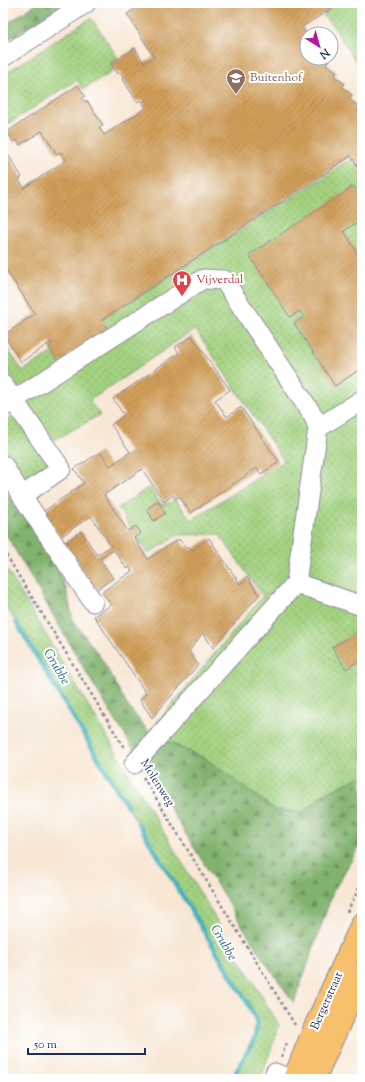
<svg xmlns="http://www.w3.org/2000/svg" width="365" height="1082" font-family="'Sorts Mill Goudy',serif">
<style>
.grass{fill:url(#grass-dots);stroke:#5f806e}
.forest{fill:url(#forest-firs);stroke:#4e7166}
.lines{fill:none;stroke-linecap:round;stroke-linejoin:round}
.stream{stroke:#42b1bd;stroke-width:4.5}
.building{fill:url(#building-hatch)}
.minor-casing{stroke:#8a8b99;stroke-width:21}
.major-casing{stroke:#8a8b99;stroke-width:24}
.path{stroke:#8a8b99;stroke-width:2.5;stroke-dasharray:3 3;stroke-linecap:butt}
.minor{stroke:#fff;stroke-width:19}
.major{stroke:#f8bf6c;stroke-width:22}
.labels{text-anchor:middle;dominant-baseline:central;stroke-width:4;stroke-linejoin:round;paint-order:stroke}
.education-label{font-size:12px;fill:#785e54;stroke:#fff;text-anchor:start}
.health-label{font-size:12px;fill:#be3a42;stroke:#fff;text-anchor:start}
.street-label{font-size:12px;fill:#1b2f5e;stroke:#fff}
.water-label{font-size:13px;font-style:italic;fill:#2b6384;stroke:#fff}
</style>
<defs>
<pattern id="grass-dots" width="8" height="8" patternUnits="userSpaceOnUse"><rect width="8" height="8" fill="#a3d17f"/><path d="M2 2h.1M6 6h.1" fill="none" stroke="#84aa6b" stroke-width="1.8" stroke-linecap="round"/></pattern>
<pattern id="forest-firs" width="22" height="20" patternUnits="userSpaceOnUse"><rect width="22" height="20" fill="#82b36e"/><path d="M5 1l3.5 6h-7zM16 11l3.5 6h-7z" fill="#6a925e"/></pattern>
<pattern id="building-hatch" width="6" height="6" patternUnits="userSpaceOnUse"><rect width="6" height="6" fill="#d19f5a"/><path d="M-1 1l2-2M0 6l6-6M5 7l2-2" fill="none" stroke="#a9824e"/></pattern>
</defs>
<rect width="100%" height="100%" fill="#fff"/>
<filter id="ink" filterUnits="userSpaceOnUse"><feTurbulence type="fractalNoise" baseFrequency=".025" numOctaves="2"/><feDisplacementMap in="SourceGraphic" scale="8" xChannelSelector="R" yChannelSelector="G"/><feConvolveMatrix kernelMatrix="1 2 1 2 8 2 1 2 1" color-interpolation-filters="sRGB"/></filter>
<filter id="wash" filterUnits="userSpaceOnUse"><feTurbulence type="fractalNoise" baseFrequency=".012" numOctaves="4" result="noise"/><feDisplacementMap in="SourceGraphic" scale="16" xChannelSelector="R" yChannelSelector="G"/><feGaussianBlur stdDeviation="0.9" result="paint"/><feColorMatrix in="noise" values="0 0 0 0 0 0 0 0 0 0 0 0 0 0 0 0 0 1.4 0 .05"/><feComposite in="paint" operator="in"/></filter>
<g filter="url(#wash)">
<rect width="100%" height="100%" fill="#f8e7d4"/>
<path class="grass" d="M334 3H362V71L330 22 323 16Z
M91 18 118 58 110 64 114 71 83 89 77 80 3 127V75Z
M351 159 362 176V776L324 794 302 812 275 810 206 759 179 747 149 732 263 596 219 534 178 535 148 554 118 508 149 487 162 505 176 500 191 520 284 461 195 329 89 401 100 415 54 440 3 365V343L23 371Z
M18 412 55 469 26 488 3 453V422Z
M3 563 279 1025 261 1079H239L234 1074 253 1040 256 1015 190 911 100 760 3 601Z"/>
<path class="forest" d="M38 3H65L3 43V26Z
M3 489 27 515 46 544 66 588 73 620 103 661 127 705 149 732 179 747 206 759 275 810 302 812 324 794 362 776V842L333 892 294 1003 261 956 142 763 93 684 3 529Z"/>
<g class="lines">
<path class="stream" d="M3 602 5 605
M16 622 127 806
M138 823 247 1002 257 1021V1034L236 1072V1079"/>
</g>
<g id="blocks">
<path class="building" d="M144 3H323L324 5 327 3H340L302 27 307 35V58H326L329 60 326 64 337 72 334 76 345 84 342 87 352 95 349 99 360 107 357 111 362 114V173L351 156 102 320 108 330 59 363 49 347 52 345 51 342 21 362 4 335 35 314 3 265V152L5 155 7 153 22 177 19 180 24 188 66 160 61 152 57 154 42 131 20 145 17 140 14 142 7 132 78 85 85 96 82 98 85 102 87 101 103 125 99 127 104 135 146 108 141 100 137 102 122 78 123 77 121 72 118 74 111 64 135 48 144 63 154 57 127 14Z
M354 186 362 199V222L359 225 357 222 344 231 362 260V368L335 386 294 323 304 317 300 311 290 317 249 255Z
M192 336 230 390 215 400 227 417 241 407 279 462 261 474 257 468 191 513 179 496 175 499 173 495 164 502 142 469 104 495 128 531 136 526 141 533 134 538 148 559 179 539 186 548 189 546 192 550 209 538 240 584 247 577 259 595 213 648 203 633 189 651 198 665 152 718 140 700 146 693 94 616 111 605 102 592 132 571 129 567 127 569 114 550 100 559 113 578 96 590 64 543 81 531 97 555 111 546 91 516 60 537 43 512 84 483 74 469 100 452 110 466 130 452 111 425 124 415 113 399 179 353 175 347Z
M158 501 165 513 154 521 147 509Z
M362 629V659L346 669 332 647Z"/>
</g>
</g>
<g filter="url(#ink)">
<use href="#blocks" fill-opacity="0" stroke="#8a8b99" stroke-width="1"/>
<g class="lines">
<defs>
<path id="minor" d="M3 57 86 3
M3 385 61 469 22 496 3 465
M3 407 203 279 224 280 314 417 318 428 296 583 134 764
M318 428 362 400
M22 496 93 602
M296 583 362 606
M275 1073 290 1079"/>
<path id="major" d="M294 1079 316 1025 362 924
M314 1079 362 973"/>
</defs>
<use href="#minor" class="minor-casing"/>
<use href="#major" class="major-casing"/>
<path class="path" d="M3 550 125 749
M143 777 295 1025
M347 912 362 882
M281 1057 287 1043"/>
<use href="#minor" class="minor"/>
<use href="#major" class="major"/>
</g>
</g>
<defs>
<symbol id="school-pin" viewBox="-11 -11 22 30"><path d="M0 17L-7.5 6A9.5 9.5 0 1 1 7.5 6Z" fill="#8d6e63" stroke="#fff"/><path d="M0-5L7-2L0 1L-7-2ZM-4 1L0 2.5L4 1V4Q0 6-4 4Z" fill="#fff"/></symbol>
<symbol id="hospital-pin" viewBox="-11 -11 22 30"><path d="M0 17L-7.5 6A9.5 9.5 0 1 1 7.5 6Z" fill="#e0444e" stroke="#fff"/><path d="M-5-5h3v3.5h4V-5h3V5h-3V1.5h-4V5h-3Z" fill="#fff"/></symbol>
</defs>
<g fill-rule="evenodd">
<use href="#school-pin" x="225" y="67" width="22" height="30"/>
<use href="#hospital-pin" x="171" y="269" width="22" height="30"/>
</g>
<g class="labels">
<g class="education-label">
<text x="250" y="78">Buitenhof</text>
</g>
<g class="health-label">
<text x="196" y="280">Vijverdal</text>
</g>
<g class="street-label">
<text transform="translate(157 783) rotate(58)">Molenweg</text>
<text transform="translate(327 1001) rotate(-66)">Bergerstraat</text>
</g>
<g class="water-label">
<text transform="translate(56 667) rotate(59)">Grubbe</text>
<text transform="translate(223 943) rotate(59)">Grubbe</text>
</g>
</g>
<rect width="365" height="1082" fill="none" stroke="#fff" stroke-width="16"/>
<g transform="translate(319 46) rotate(143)"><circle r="19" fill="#ffffff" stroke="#a4acbf"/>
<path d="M0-3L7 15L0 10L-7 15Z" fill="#b5179e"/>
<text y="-6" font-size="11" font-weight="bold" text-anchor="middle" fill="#1b2f5e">N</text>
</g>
<path d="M28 1048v6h117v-6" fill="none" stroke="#1b2f5e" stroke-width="2"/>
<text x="34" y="1048" font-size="12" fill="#1b2f5e" stroke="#ffffff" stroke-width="3" paint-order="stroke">50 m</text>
</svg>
